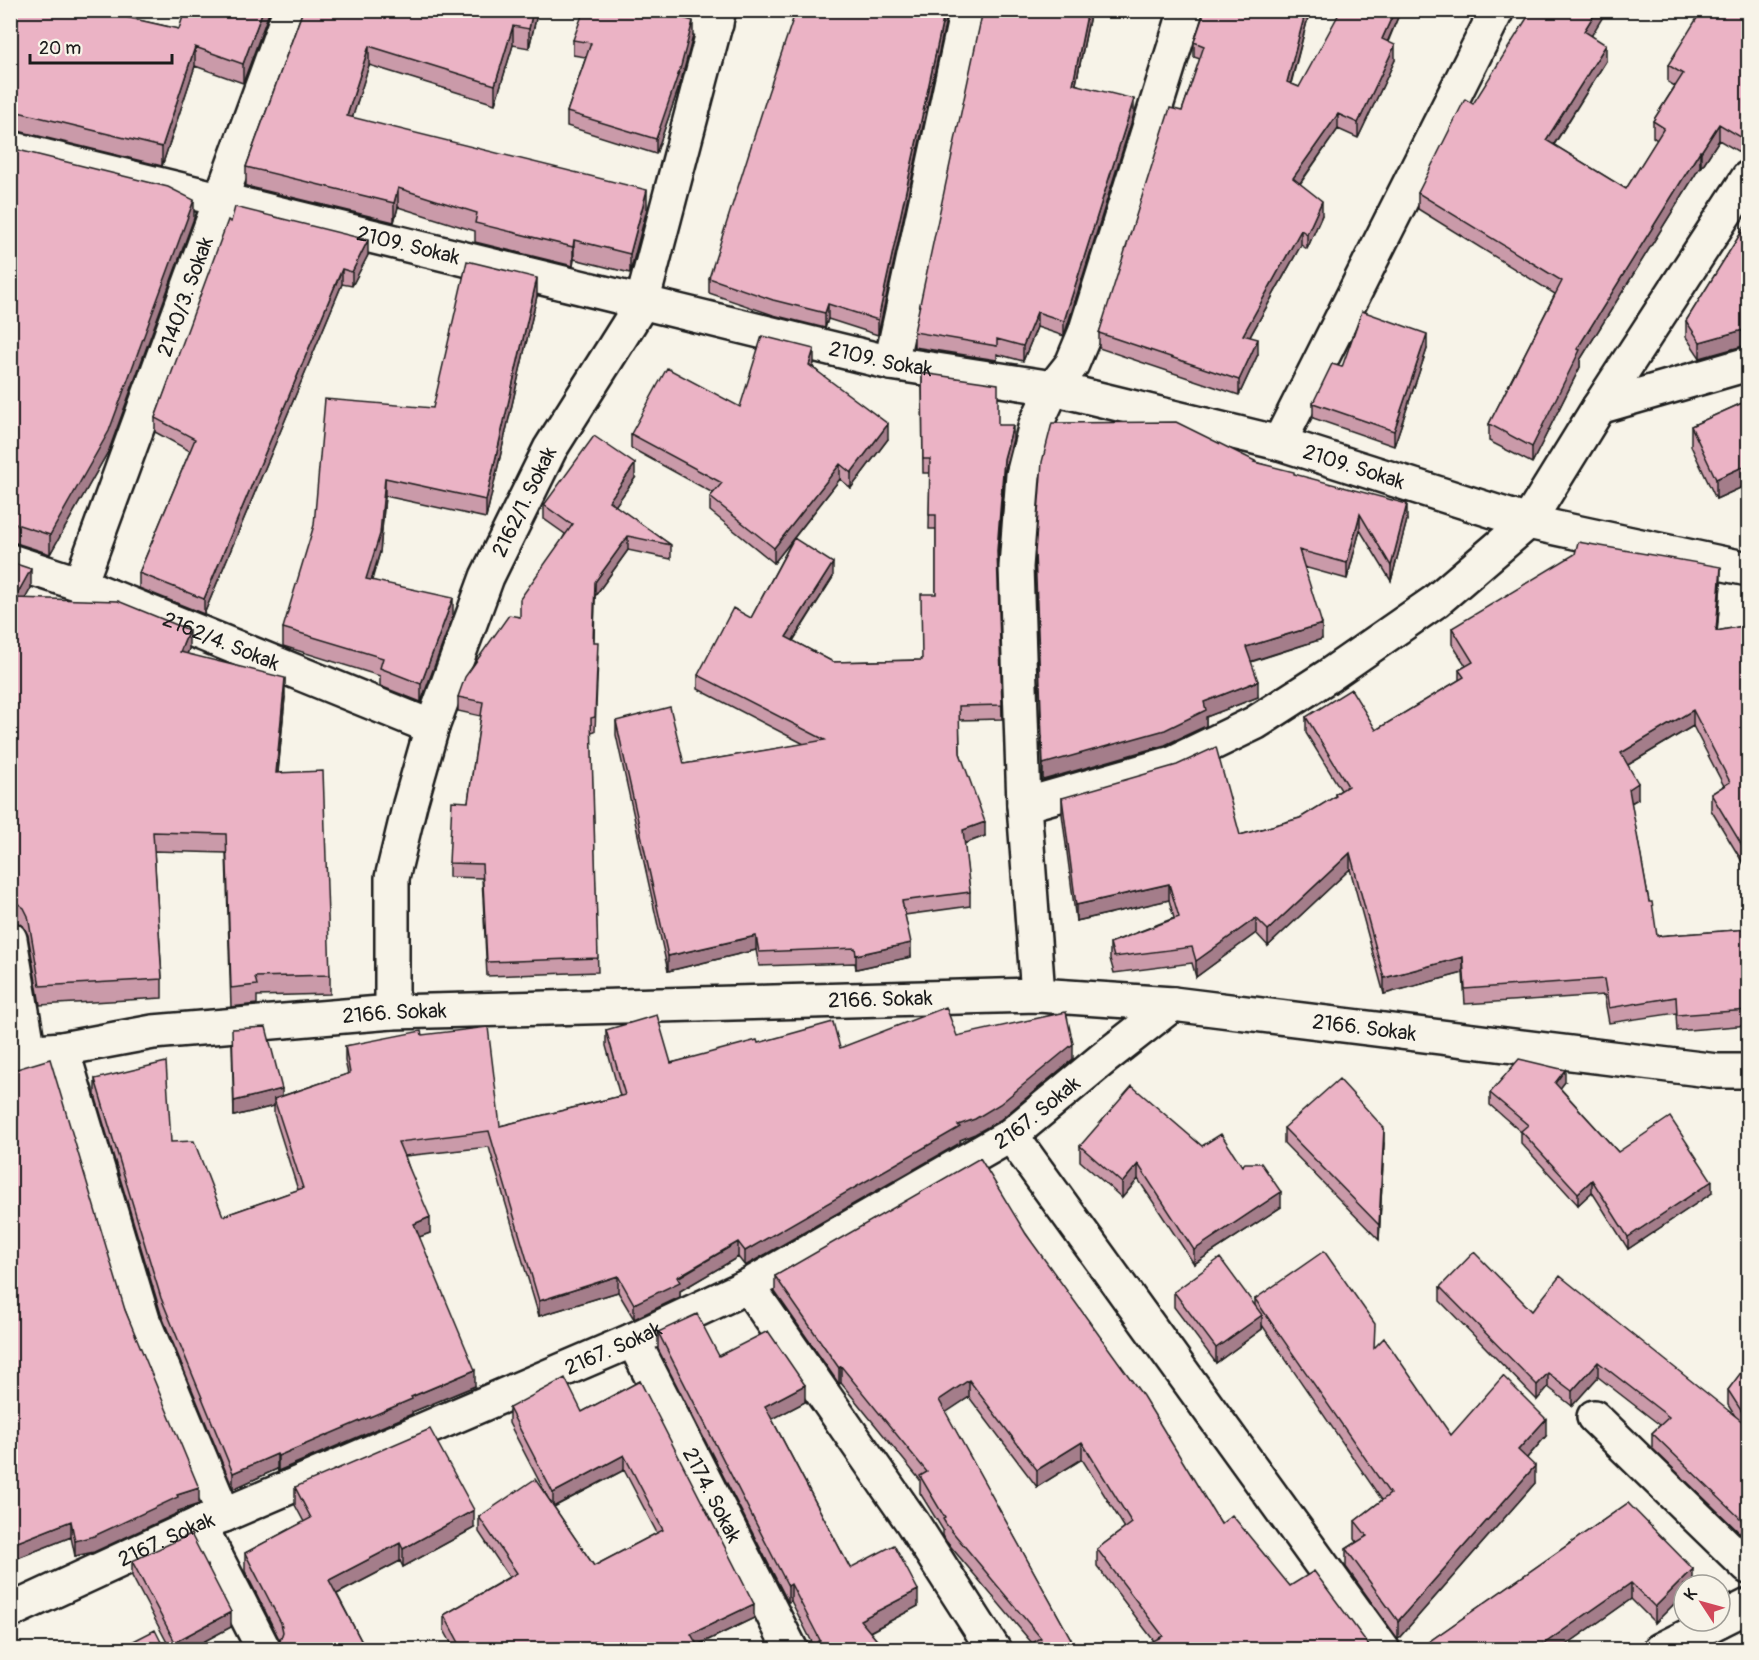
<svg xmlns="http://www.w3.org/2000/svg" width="1759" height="1660" font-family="Pangolin,sans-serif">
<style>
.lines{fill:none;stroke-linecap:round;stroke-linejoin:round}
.minor-casing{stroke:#1c1c1c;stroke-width:38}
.minor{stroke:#f7f3e8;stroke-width:33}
.wall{fill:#ca9aa9;stroke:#1c1c1c;stroke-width:1.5;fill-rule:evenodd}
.shaded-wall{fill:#a47d8a;stroke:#1c1c1c;stroke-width:1.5}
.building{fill:#ebb3c5;stroke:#1c1c1c;stroke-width:1.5}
.labels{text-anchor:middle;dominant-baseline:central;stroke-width:5;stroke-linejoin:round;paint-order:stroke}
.street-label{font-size:21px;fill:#1c1c1c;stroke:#f7f3e8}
</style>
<rect width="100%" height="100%" fill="#f7f3e8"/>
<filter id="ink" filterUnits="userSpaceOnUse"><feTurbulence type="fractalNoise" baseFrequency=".0167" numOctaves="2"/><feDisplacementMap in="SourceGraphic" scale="12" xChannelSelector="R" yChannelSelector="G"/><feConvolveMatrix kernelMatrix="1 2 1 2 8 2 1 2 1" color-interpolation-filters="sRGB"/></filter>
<g filter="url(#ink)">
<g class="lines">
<defs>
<g id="minor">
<path d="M672 10 716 24"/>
<path id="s1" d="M10 148 891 363 1053 388 1279 443 1528 522 1748 569"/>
<path d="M891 363 967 10"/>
<path d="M1599 407 1748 364"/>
<path d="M1279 443 1497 10"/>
<path id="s2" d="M10 561 80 584 432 727"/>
<path id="s3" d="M80 584 290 10"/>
<path d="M1024 805 1172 763 1255 723 1328 676 1436 601 1528 522 1599 407 1748 178"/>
<path d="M10 939 29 1053"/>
<path d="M1038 995 1024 805 1016 567 1023 475 1036 424 1053 388 1072 364 1085 333 1186 10"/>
<path id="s4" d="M392 1012V878L410 804 432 727 487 577 550 449 642 303 719 10"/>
<path d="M62 1049 143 1320 224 1515"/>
<path id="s5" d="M10 1053 62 1049 153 1032 392 1012 1038 995 1173 1004 1717 1071H1748"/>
<path d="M1011 1135 1383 1650"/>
<path d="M748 1286 912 1522 994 1650"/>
<path id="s6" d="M633 1340 791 1650"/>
<path d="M1594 1417 1748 1567"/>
<path d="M199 1524 264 1650"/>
<path id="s7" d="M10 1611 199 1524 224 1515 633 1340 748 1286 1011 1135 1104 1058 1173 1004"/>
<path d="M1720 1620 1748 1606"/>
<path d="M1660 1650 1718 1621"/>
</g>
</defs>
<use href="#minor" class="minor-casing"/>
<use href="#minor" class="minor"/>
</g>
<path class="wall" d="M10 10H107L106 13 179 29 270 10 243 83 195 66 162 166 14 130H10Z
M303 10H538L529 48 513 45 495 104 369 65 352 118 647 209 630 273 574 259 573 266 475 242V231L398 207 394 222 246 186V167Z
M948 10 878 335 828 319 825 328 773 315 709 293V278Z
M1091 10 1076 84 1134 114 1064 336 1037 327 1023 361 997 354V360L914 347V332Z
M1203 10H1310L1291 84 1299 87 1401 10 1388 42 1395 60 1358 138 1338 129 1300 184 1322 215 1307 249 1301 245 1250 337 1258 354 1239 395 1099 348V333L1182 111 1200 59 1194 57V42L1203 16Z
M1749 10V158L1719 140 1701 168 1700 167 1580 360V367L1532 463 1489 441V424L1555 294 1418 209V193L1473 104 1592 36 1606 61 1554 145 1626 189 1657 140 1653 137V121L1675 86 1668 82V65Z
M693 36 681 81 656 154 567 126V112L586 57 573 55V40Z
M10 148 194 218 109 450 50 554 16 543H10Z
M1749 220V346H1743L1700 358 1686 337V321Z
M231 222 368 255 352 286 342 284 204 614 139 588V573L190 451 155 432V418Z
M537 296 486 518 385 496 380 552 372 580 453 616 421 702 380 686V676L283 646V628L433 408Z
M1427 349 1394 446 1313 418V403L1342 367Z
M814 363 813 367 888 439 851 488 840 479 794 538 833 577 793 641 833 662 922 660 936 594V529H929L930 473H923L922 373 998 425 1013 439 1004 473 998 561 1002 719 959 720 960 753 985 836 964 844 970 892V906L905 915 911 957 856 969 855 963 759 966 756 950 668 971 616 735V721L684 764 804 744 698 689V675L751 618 793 539 774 563 710 511V497L713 493 631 448V434L740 407Z
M1749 400V484L1716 499 1691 446V426Z
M1255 462 1294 474 1407 520 1391 581 1360 530 1347 579 1304 567 1322 639 1251 662 1258 697 1206 717V726L1165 745 1043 780 1035 552Z
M635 478 615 506 671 545V559L628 550 595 596 594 642 598 657 595 731 591 732 598 972 487 976 482 878 449 877V863L468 802 481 716 458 711V697L520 617 565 534 544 519V505Z
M10 562 31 588 25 598 189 649 187 654 285 697 278 773 330 975V994L257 996V1004L231 1007 226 853 154 851 162 979V998L40 1005 28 935 24 927 17 922 10 921Z
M1721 583 1717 631 1749 625V873L1711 810V794L1724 786 1693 726 1628 765 1638 799 1631 803 1649 902 1657 936 1749 929V1025L1677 1031 1676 1013 1609 1023 1604 995 1465 1004 1463 973 1384 994 1350 869 1268 946 1256 933 1196 977 1192 963 1114 973 1110 959V943L1174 918 1169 900 1076 921 1062 814V798L1240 835 1300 818 1335 797V794L1341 790 1306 733V717L1376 730 1459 680V670L1466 666 1452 644V628Z
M606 1030 671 1063 758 1043 840 1048 957 1036 1073 1059 1000 1120 975 1134 960 1140V1143L745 1266 738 1257 680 1291V1297L634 1319 618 1292 539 1316 489 1147 405 1156 430 1233 419 1237 475 1386 412 1412V1414L278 1471 277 1469 233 1489 161 1314 95 1095V1079L171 1142 223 1216 298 1190 274 1114V1106L234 1116 232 1044 282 1096 348 1074 345 1061V1046L422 1035 500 1126 620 1096 606 1046Z
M10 1071 125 1310 199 1504 178 1511V1513L94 1552 75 1556 71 1537 10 1561Z
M1565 1082 1560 1088 1618 1152 1712 1193 1628 1249 1592 1192 1578 1205 1521 1143V1132L1490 1105V1093Z
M1284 1128 1384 1143 1379 1240 1284 1143Z
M1080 1146H1202L1242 1166 1281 1207 1194 1264 1138 1179 1122 1198 1080 1161Z
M1026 1234 1221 1524 1290 1586 1368 1644 1154 1641 1097 1566V1549L1125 1528 1082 1459 1037 1487 969 1397 945 1412 1077 1650 1032 1643 946 1541 943 1535V1530L920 1493V1480L841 1383 839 1384 775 1292V1276Z
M1440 1287 1532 1311 1735 1416 1728 1405V1390L1749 1363V1532L1747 1530 1743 1536 1652 1448V1433L1660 1425 1598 1377 1572 1406 1548 1387 1537 1400 1440 1301Z
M1174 1292 1255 1306V1299L1374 1348 1451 1435 1546 1436 1527 1458 1535 1483 1398 1639 1346 1567V1549L1357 1542 1355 1539V1521L1382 1500 1262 1325V1329L1216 1363 1174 1307Z
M658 1332 719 1356 805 1402 772 1419 850 1568 918 1606 870 1632 885 1650H816L791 1601 788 1602 658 1349Z
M640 1381 754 1618 698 1645 700 1650H455L444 1630V1615L509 1577 479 1532V1517L551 1504 509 1423V1408L582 1412ZM624 1470 657 1533 594 1566 554 1507Z
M295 1487 474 1528 403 1567 400 1561 337 1594 366 1650H280V1641L245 1571V1553L304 1522 295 1505Z
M1628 1503 1693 1585H1684V1594L1655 1623 1631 1599 1559 1650H1417Z
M132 1561 231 1627 188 1650H171L132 1576Z"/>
<path class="shaded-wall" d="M263 10H270L243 83V64Z
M533 10H538L529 48V29Z
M945 10H948L878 335V320Z
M1088 10H1091L1073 98V84Z
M1306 10H1310L1287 97V82Z
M1395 10H1401L1382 54V39Z
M1597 10H1607L1584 48V31Z
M693 21V36L681 81 656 154V139Z
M513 26V45L495 104V85Z
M1395 45V60L1358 138V123Z
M1606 45V61L1546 157V140Z
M369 46V65L347 135V116Z
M195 47V66L162 166V147Z
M1134 99V114L1064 336V321Z
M1338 114V129L1293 193V178Z
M1719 124V140L1701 168V152Z
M1700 151V167L1580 360V367L1532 463V447L1577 349Z
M398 188V207L394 222V203Z
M647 190V209L630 273V254Z
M194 200V218L109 450 50 554V535Z
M1322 201V215L1307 249V234Z
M1301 230V245L1243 349V335Z
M368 240V255L352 286V272Z
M574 240V259L573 266V247Z
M342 269V284L204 614V599Z
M537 278V296L486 518V500Z
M828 304V319L825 328V313Z
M1037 312V327L1023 361V346Z
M1743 330V346L1700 358V342Z
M1427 334V349L1394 446V431Z
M1258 339V354L1239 395V380Z
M814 349V363L809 379V365Z
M888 424V439L851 488V473Z
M1013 425V439L1004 473 997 566V551L1004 459Z
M635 464V478L609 515V501Z
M840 464V479L774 563V548Z
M1749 464V484L1716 499V479Z
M385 478V496L380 552 366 597V579Z
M1407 504V520L1391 581V566Z
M1360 514V530L1347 579V563Z
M628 536V550L595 596 593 656 595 582Z
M833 563V577L786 651V637Z
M1721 567V583L1716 647V631Z
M31 569V588L15 617V598Z
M453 598V616L421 702V684Z
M1322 624V639L1246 663V647Z
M189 630V649L180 671V652Z
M285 678V697L276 792V773Z
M1258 681V697L1206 717V726L1165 745 1043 780V764Z
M1693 710V726L1621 769V753Z
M1638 783V799L1629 804V789Z
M985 822V836L963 844V830Z
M1350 853V869L1268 946V930Z
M1169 884V900L1076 921V905Z
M1256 918V933L1196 977V961Z
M756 936V950L668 971V956Z
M911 943V957L856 969V955Z
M1463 957V973L1384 994V978Z
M1073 1044V1059L1000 1120 975 1134 960 1140V1143L745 1266V1251L958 1125Z
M1565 1070V1082L1555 1095V1083Z
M282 1089V1104L274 1099V1106L234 1116V1101Z
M1384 1128V1143L1379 1240V1225Z
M1138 1164V1179L1122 1198V1183Z
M1592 1180V1192L1578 1205V1193Z
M1712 1181V1193L1628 1249V1237Z
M1281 1192V1207L1194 1264V1250Z
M430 1217V1233L414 1239V1224Z
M738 1242V1257L680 1291V1297L634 1319V1304Z
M618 1276V1292L539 1316V1301Z
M1262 1315V1329L1216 1363V1348Z
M1598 1362V1377L1572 1406V1391Z
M841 1366V1383L839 1384V1368Z
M475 1370V1386L412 1412V1414L278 1471V1456L411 1397Z
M1548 1373V1387L1537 1400V1385Z
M969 1380V1397L939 1417V1400Z
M805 1385V1402L765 1423V1406Z
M1546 1419V1436L1518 1468V1450Z
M1082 1442V1459L1037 1487V1470Z
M277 1454V1469L233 1489V1473Z
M624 1455V1470L553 1507V1493Z
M1535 1466V1483L1398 1639V1621Z
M199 1488V1504L178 1511V1513L94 1552 75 1556V1541L177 1495Z
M474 1510V1528L403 1567V1549Z
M1747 1516V1530L1743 1536V1521Z
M71 1521V1537L10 1561V1545Z
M400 1543V1561L329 1598V1580Z
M1693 1569V1585H1684V1594L1655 1623V1607Z
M1631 1583V1599L1559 1650H1535Z
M791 1584V1601L788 1602V1586Z
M918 1590V1606L860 1637V1620Z
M754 1604V1618L691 1648V1634Z
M231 1612V1627L188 1650H175V1642Z
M595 1641V1650H581Z"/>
<path class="building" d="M10 10H103V12L179 29 185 10H263L243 64 195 47 162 147 14 111H10Z
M303 10H533L529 29 513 26 495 85 369 46 347 116 647 190 630 254 574 240 573 247 475 223 477 213 398 188 394 203 246 167Z
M584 10H663L666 13 693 21 681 66 656 139 567 112 591 43 573 40Z
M796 10H945L878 320 828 304 825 313 773 300 709 278 768 93Z
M983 10H1088L1073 84 1134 99 1064 321 1037 312 1023 346 997 339V346L914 332Z
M1205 10H1306L1287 82 1299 87 1341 10H1395L1382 39 1395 45 1358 123 1338 114 1293 178 1322 201 1307 234 1301 230 1243 335 1258 339 1239 380 1099 333 1170 108 1182 111 1204 46 1194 42Z
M1532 10H1597L1584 31 1606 45 1546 140 1626 189 1664 128 1653 121 1683 74 1668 65 1702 10H1749V142L1719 124 1701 152 1700 151 1577 349 1580 350 1532 447 1489 424 1562 281 1418 193 1465 99 1473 104Z
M10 148 168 187 194 200 109 431 50 535 16 524H10Z
M235 207 368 240 352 272 342 269 204 599 139 573 195 439 155 418 228 220 231 222Z
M1749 220V330H1743L1700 342 1686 321Z
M467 261 537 278 486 500 385 478 380 534 366 579 453 598 421 684 380 668 383 658 283 628 314 525 325 399 433 408Z
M1362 311 1427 334 1394 431 1313 403 1332 364 1342 367Z
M762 336 814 349 809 365 888 424 851 473 840 464 774 548 710 497 722 483 631 434 667 368 740 407Z
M922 373 998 384V425H1013L1004 459 997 551 1002 705 959 706 960 753 985 822 963 830 970 892 902 901 911 943 856 955 855 948 759 952 756 936 668 956 616 721 670 707 684 764 825 740 698 675 733 608 751 618 794 538 833 563 786 637 833 662 922 660 921 594H936V515H929L930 459H923Z
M1749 400V464L1716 479 1691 426Z
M1176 422 1255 461 1254 462 1294 472V474L1407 504 1391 566 1360 514 1347 563 1299 550 1322 624 1246 647 1258 681 1204 702 1206 710 1165 730 1043 764 1035 552 1042 462 1052 423Z
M594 436 635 464 609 501 671 545 628 536 595 582 593 642H598L595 717 591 718 598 958 487 962 482 864 449 863 452 801 468 802 483 702 458 697 465 677 509 615 520 617V599L573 524 569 523 544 505Z
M1578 542 1721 567 1716 631 1749 625V857L1711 794 1730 782 1693 710 1621 753 1638 783 1629 789 1649 902H1652L1657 936 1749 929V1010L1677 1015 1676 997 1609 1008 1604 979 1465 989 1463 957 1384 978 1350 853 1268 930 1256 918 1196 961 1192 947 1114 957 1110 943 1179 917 1169 884 1076 905 1062 798 1177 765 1216 747 1240 835 1300 818 1336 796 1335 794 1348 786 1306 717 1351 689 1376 730 1464 677 1459 670 1473 662 1452 628 1575 554Z
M10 562 31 569 15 598 118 601 189 630 180 652 285 678 276 773 323 771 330 975 255 977 257 985 231 988 226 834 153 832 162 979 40 986 28 916 24 908 17 903 10 902Z
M946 1007 957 1036 1066 1012 1073 1044 1000 1104 975 1119 958 1125 960 1127 745 1251 738 1242 677 1277 680 1282 634 1304 618 1276 539 1301 489 1131 398 1142 430 1217 414 1224 475 1370 411 1397 412 1399 278 1456 277 1454 233 1473 161 1298 95 1079 166 1062 171 1142 194 1141 223 1216 303 1188 274 1099 350 1073 345 1046 421 1031 422 1035 488 1027 500 1126 625 1095 606 1030 657 1015 671 1063 757 1040 758 1043 833 1022 840 1048Z
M266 1027 282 1089 234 1101 232 1029Z
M50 1059 125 1310 199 1488 177 1495 178 1497 94 1536 75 1541 71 1521 10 1545V1071Z
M1519 1059 1565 1070 1555 1083 1618 1152 1670 1117 1712 1181 1628 1237 1592 1180 1578 1193 1521 1131 1528 1125 1490 1093Z
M1339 1079 1384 1128 1379 1225 1284 1128Z
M1132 1086 1202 1146 1221 1134 1242 1166 1245 1163H1261L1281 1192 1194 1250 1138 1164 1122 1183 1080 1146Z
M980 1158 1026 1234 1143 1396 1221 1524 1232 1515 1290 1586 1314 1571 1368 1644 1374 1650H1136L1163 1636 1097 1549 1132 1523 1082 1442 1037 1470 969 1380 939 1400 1077 1650H1021L1041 1638 946 1524 943 1519 945 1518 920 1476 927 1472 841 1366 839 1368 775 1276Z
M1324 1251 1375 1324 1374 1348 1384 1338 1451 1435 1503 1376 1546 1419 1518 1450 1535 1466 1398 1621 1346 1549 1367 1536 1355 1521 1390 1494 1255 1299Z
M1474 1252 1532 1311 1560 1276 1749 1427V1517L1747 1516 1743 1521 1652 1433 1669 1417 1598 1362 1572 1391 1548 1373 1537 1385 1440 1287Z
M1220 1258 1262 1315 1216 1348 1174 1292Z
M697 1314 719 1356 768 1331 805 1385 765 1406 850 1568 894 1545 918 1590 860 1620 885 1650H822L817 1643 820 1640 791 1584 788 1586 658 1332Z
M1748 1363H1749V1423L1728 1390Z
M565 1378 582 1412 640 1381 754 1604 691 1634 700 1650H600L595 1641 581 1650H463L444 1615 517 1573 479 1517 535 1479 594 1566 663 1530 624 1455 553 1493 509 1408Z
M430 1429 474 1510 403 1549 400 1543 329 1580 366 1650H285L280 1641 283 1632 281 1623 245 1553 311 1518 295 1487Z
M1628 1503 1693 1569 1655 1607 1631 1583 1535 1650H1417Z
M191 1534 231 1612 175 1642 132 1561Z
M155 1630 165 1650H116Z
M1749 1641V1650H1734Z"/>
</g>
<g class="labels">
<g class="street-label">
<text stroke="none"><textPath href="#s1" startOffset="410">2109. Sokak</textPath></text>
<text stroke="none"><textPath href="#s3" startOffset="306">2140/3. Sokak</textPath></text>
<text stroke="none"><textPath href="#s1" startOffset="896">2109. Sokak</textPath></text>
<text stroke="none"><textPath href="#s1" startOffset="1382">2109. Sokak</textPath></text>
<text stroke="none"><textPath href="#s4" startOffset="534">2162/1. Sokak</textPath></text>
<text stroke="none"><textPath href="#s2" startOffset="226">2162/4. Sokak</textPath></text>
<text stroke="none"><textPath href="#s5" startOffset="873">2166. Sokak</textPath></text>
<text stroke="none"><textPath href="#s5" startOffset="387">2166. Sokak</textPath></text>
<text stroke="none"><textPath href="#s5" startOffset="1359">2166. Sokak</textPath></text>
<text stroke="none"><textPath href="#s7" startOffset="1144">2167. Sokak</textPath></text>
<text stroke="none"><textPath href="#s7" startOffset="658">2167. Sokak</textPath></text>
<text stroke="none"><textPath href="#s6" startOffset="174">2174. Sokak</textPath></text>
<text stroke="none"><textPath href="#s7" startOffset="172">2167. Sokak</textPath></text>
</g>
</g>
<rect width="1759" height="1660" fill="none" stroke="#f7f3e8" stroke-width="36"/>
<rect x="18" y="18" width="1723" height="1624" fill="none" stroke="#1c1c1c" stroke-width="2" filter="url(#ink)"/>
<g transform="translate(1702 1603) rotate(306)"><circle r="28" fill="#f7f3e8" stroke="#9f9d96" stroke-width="1.5"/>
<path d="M0-4.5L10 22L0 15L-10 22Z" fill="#d1495b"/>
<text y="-9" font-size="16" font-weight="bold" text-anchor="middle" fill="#1c1c1c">K</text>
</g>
<path d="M30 54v9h142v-9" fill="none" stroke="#1c1c1c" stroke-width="3"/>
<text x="39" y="54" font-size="18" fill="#1c1c1c" stroke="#f7f3e8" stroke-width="4.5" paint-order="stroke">20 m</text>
</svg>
